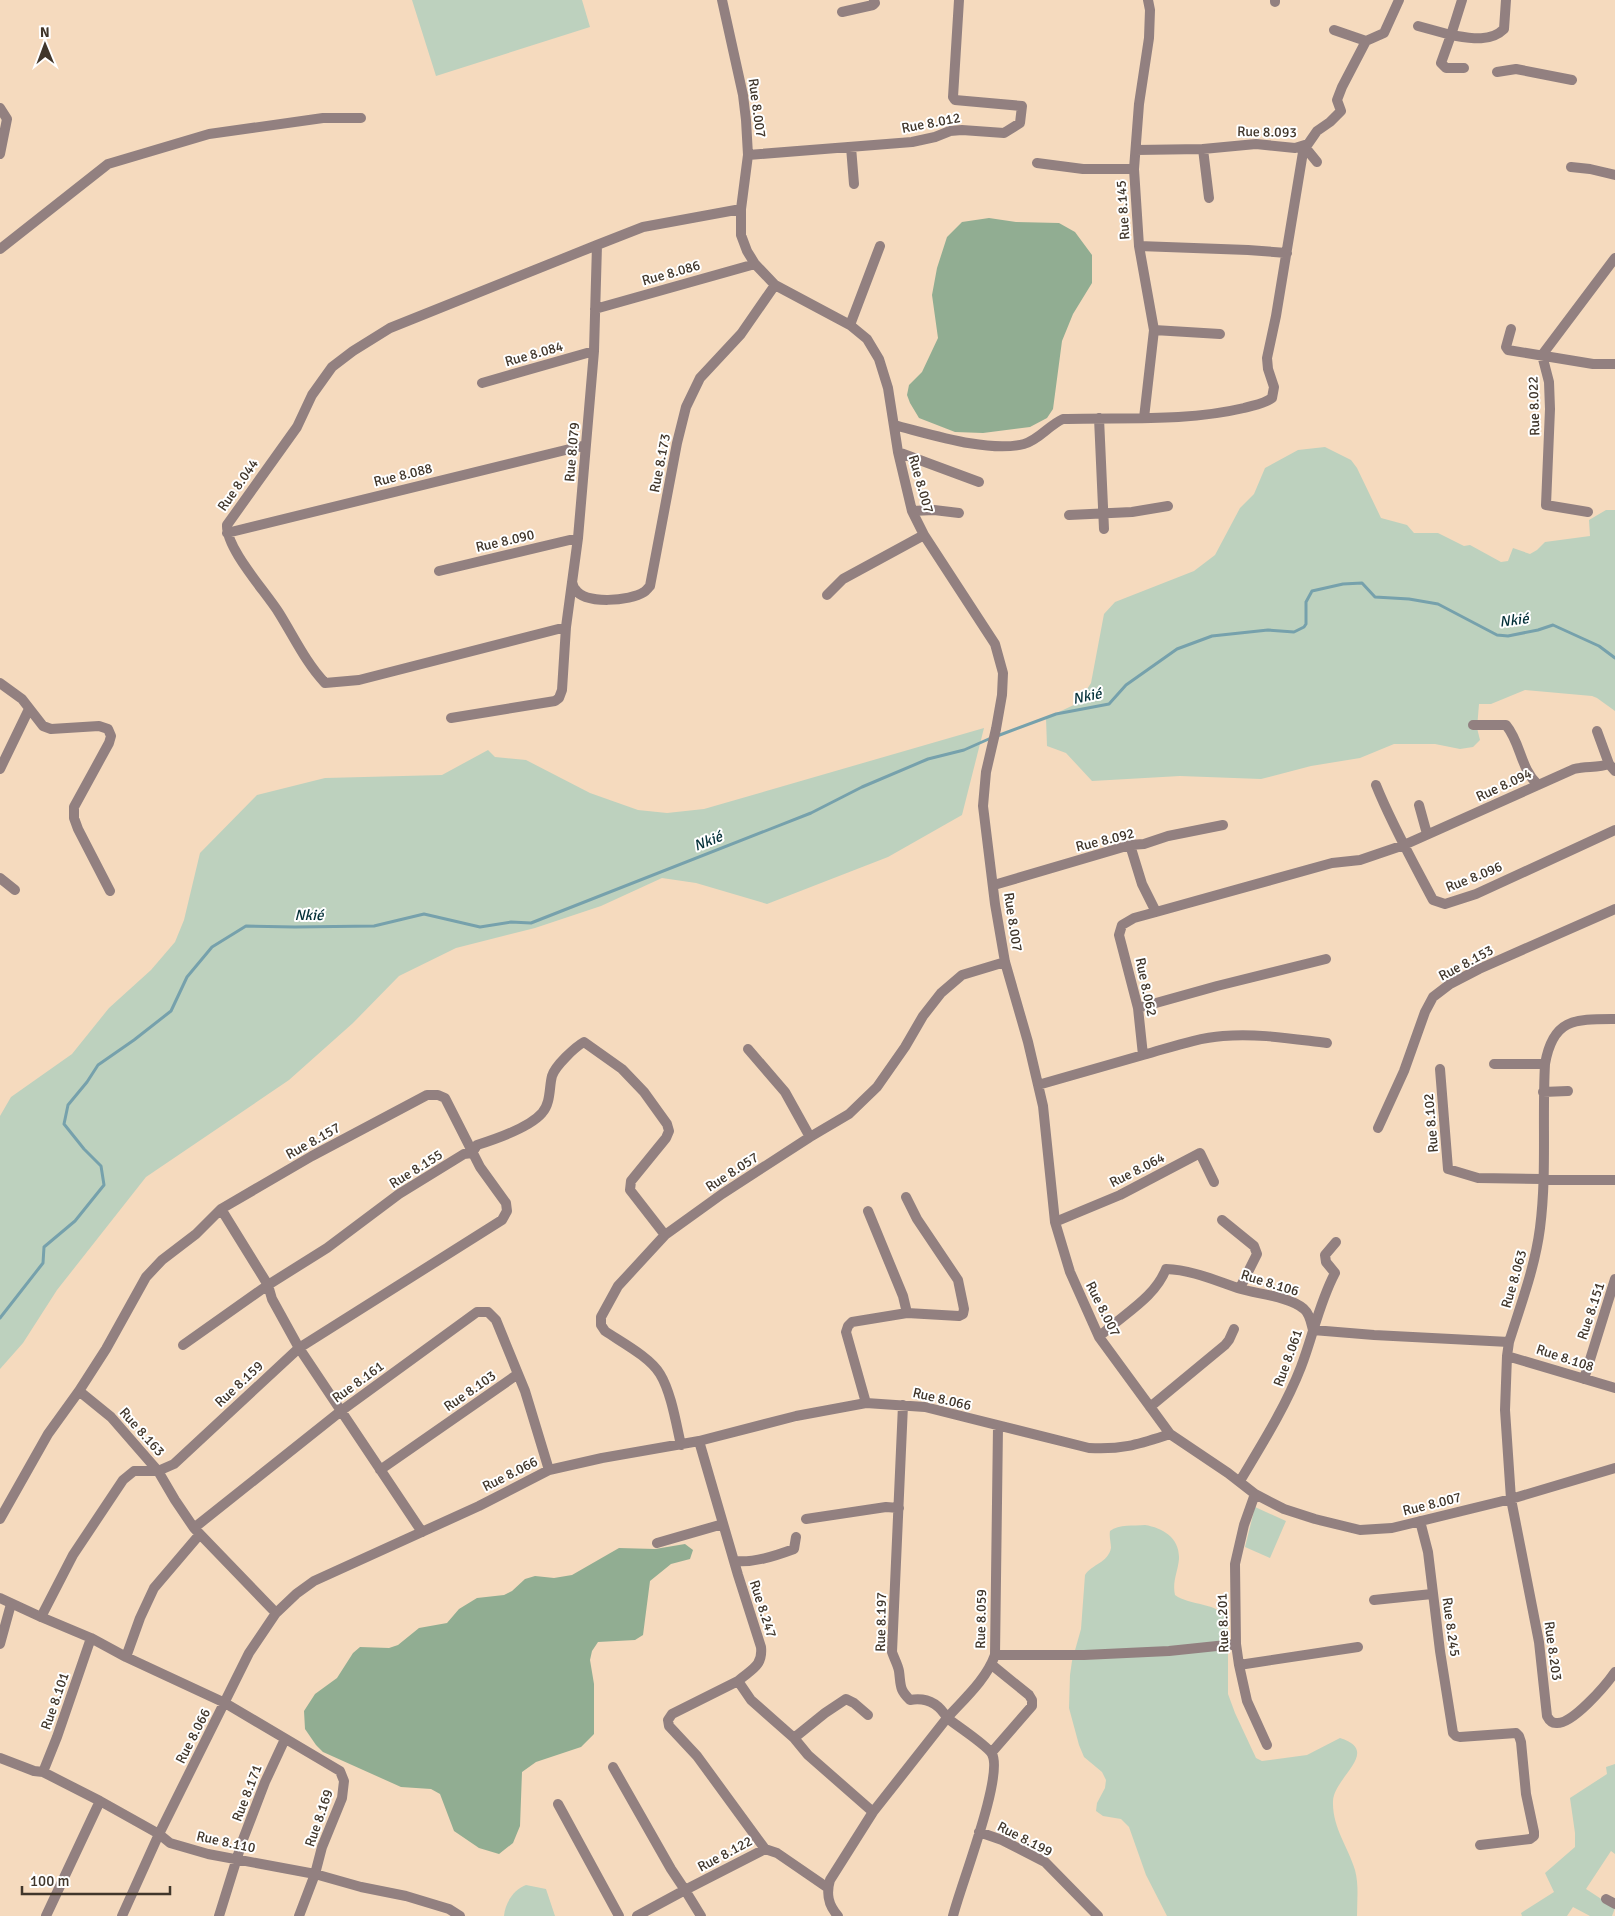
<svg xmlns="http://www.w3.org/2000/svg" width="1615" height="1916" font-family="Signika,sans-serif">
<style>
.green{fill:#bdd1be}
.forest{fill:#91ad92}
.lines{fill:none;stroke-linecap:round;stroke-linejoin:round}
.stream{stroke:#76a1ac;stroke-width:3}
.street{stroke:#928080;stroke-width:10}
.labels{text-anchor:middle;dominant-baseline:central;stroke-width:4;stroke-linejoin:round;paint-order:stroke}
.street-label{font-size:14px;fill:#40362b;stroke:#fff}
.water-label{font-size:15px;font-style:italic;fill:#043039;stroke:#fff}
</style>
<rect width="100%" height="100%" fill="#f5dabe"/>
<path class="green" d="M412 0H582L590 27 436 76Z
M1325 447 1351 460 1357 468 1381 518 1407 525 1414 533H1438L1464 546 1470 545 1501 562 1508 561 1513 548 1530 554 1537 550 1545 542 1590 536 1589 520 1606 510H1615V711L1597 698 1592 696 1525 690 1491 704H1479L1477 728 1480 740 1473 747 1460 749 1435 744H1394L1360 758 1311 766 1261 779 1180 776 1092 781 1066 753 1047 746 1046 718 1078 703 1091 683 1104 614 1115 602 1194 571 1215 555 1240 508 1254 494 1265 468 1298 450Z
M984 728 962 815 888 857 767 904 696 883 662 878 601 906 535 928 456 948 399 976 353 1023 289 1080 146 1177 57 1290 23 1343 0 1369V1116L11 1097 72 1054 109 1008 151 970 175 942 184 920 200 853 257 795 325 778 442 775 488 750 495 757 526 760 590 793 638 810 667 813 704 809Z
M1255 1507 1286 1521 1270 1558 1245 1547Z
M1145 1525C1163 1528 1180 1538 1179 1559 1178 1571 1172 1582 1175 1595 1190 1606 1217 1602 1228 1619V1694L1235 1713 1256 1758 1262 1761 1307 1755 1340 1738C1382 1751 1334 1777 1333 1801 1332 1827 1348 1847 1355 1870 1359 1885 1357 1901 1357 1916H1167L1146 1875 1129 1827 1121 1819 1103 1816 1096 1811 1097 1803 1105 1788 1106 1780 1102 1772 1084 1757 1079 1745 1069 1708 1070 1675 1072 1661 1081 1629 1085 1575C1092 1564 1108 1563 1111 1548 1111 1543 1109 1537 1110 1531 1119 1524 1134 1526 1145 1525Z
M1615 1764V1854L1611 1851 1586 1889 1615 1908 1612 1916H1590L1573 1907 1567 1916H1522L1521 1913 1554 1892 1545 1873 1575 1847V1833L1570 1798 1607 1774 1606 1767Z
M526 1885 546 1889 555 1916H504C505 1903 514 1889 526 1885Z"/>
<path class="forest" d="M989 218 1016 222 1059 223 1075 232 1092 255V283L1073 314 1062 341 1053 409 1047 418 1030 427 983 433 955 432 919 418 910 403 907 395 909 385 922 372 938 338 932 295 937 268 947 237 962 222Z
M685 1544 693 1550 690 1559 671 1564 650 1581 643 1635 635 1640 598 1642 592 1651 590 1660 594 1684V1734L581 1747 536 1762 522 1772 520 1826 513 1843 499 1854 479 1848 454 1831 440 1794 431 1789 401 1787 323 1752 316 1745 305 1729 304 1711 315 1694 337 1678 353 1653 360 1647 389 1648 398 1645 419 1628 447 1623 459 1609 477 1598 504 1595 512 1591 525 1579 535 1576 554 1578 572 1575 619 1548 655 1549Z"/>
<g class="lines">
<path class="stream" d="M997 736 1056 714 1109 704 1126 685 1177 649 1212 636 1268 630 1294 632 1304 627 1306 624V602L1312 591 1343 584 1362 583 1375 597 1409 599 1438 604 1497 635 1508 636 1538 630 1553 625 1599 646 1615 658
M0 1318 43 1263 44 1247 75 1221 104 1185 101 1166 84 1149 64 1124 68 1105 87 1082 98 1065 134 1040 171 1011 187 977 212 947 246 926 295 927 374 926 424 914 480 927 511 922 531 923 811 813 862 787 928 759 964 750 991 738"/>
<path class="street" d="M722 0 743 95 746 120 748 155 741 209V235L747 251 755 264 775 285 850 325 867 339 879 359 888 388 898 452 912 511 924 535 995 644 1003 673 1002 695 996 729 986 772 983 806 995 904 1005 962 1028 1042 1043 1106 1055 1222 1070 1272 1099 1337 1170 1434 1228 1473 1255 1494 1284 1509 1315 1519 1360 1530 1392 1528 1511 1499 1615 1468
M1275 0V2
M1462 0 1451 35C1469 38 1490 43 1504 29L1506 0
M842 12 873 5 875 3 874 0
M1418 26 1451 35 1441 63 1446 68H1464
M1334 30 1366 41
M1497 72 1516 69 1572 80
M0 108 7 119 0 154
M1304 146 1317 162
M851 147 854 184
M1203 149 1209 198
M1136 150 1203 149 1256 144 1295 148 1308 144 1317 131 1330 122 1341 111 1337 100 1342 87 1366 41 1384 33 1399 0
M748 155 912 142 935 137 950 131 962 130 1004 133 1020 123 1022 106 955 100 953 97 959 0
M1037 163 1083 169H1134
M1571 167 1590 169 1615 175
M1139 246 1248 250 1287 253
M0 249 108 164 209 134 323 118H361
M595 309 755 264
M850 325 880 246
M1511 329 1506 347 1508 350 1593 364H1615
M1154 330 1220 334
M482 383 594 351
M1099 418 1104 529
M1144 418 1154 330 1139 246 1134 169 1139 104 1149 38 1150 10 1148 0
M894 425C930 434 988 453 1024 444 1039 440 1049 425 1063 419 1123 417 1185 422 1244 408 1254 405 1264 404 1272 398L1274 387 1268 369 1267 358 1276 316 1304 146
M898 452 979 482
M912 511 934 510 959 513
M1588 512 1546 505 1550 409 1549 382 1542 355 1615 258
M1069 515 1132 512 1168 506
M227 533 586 445
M439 571 578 538
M572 582C573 584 573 587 575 589 585 605 630 601 644 592 646 591 648 588 650 586L677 443 686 407 700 378 741 334 775 285
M827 595 843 579 924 535
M566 627 359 680 325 683C306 663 294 637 279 613 266 592 226 549 227 525L297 427 312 395 332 367 353 351 390 328 597 245
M0 683 22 699 43 726 51 729 99 726 108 729 111 736 109 743 74 807V818L78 829 110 891
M451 718 555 701 559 698 562 690 566 627 578 538 594 351 597 245 643 227 741 209
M1473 725H1506C1521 743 1520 768 1538 785
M1597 731 1609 764
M0 769 29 709
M1376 785C1392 825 1413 862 1433 900L1445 904 1476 894 1615 830
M1419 805 1427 834
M0 878 15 890
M994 885 1130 845 1144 844 1168 836 1223 825
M1156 912 1332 863 1360 860 1404 845 1574 769C1586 766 1598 768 1609 764L1615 771
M1138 1008 1217 986 1326 959
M748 1049 785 1092 810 1137
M1143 1055C1169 1048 1196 1038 1223 1036 1258 1033 1293 1039 1327 1043
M1494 1064H1545C1542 1118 1547 1174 1540 1228 1535 1267 1521 1304 1509 1342L1507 1356 1505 1410 1511 1499 1539 1642 1547 1716C1549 1720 1551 1723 1556 1723 1572 1725 1606 1685 1615 1672
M1545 1064C1553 1018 1575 1019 1615 1019
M1440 1069 1448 1169 1478 1178 1615 1180
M1038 1085 1143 1055 1138 1008 1119 935 1122 925 1134 918 1156 912 1142 884 1130 845
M1543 1092 1568 1091
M1378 1128 1404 1071 1425 1012 1433 997 1450 984 1479 969 1615 909
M868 1211 903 1296 907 1313
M1222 1220 1254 1246 1257 1254 1240 1288
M1055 1222 1120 1195 1200 1153 1214 1182
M1099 1337C1123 1314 1154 1299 1166 1269 1193 1270 1216 1281 1241 1289 1258 1294 1291 1297 1304 1309 1310 1314 1311 1323 1313 1330L1374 1335 1509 1342
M1507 1356 1615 1388
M1584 1379 1615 1279
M79 1391 106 1349 146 1277 162 1260 196 1234 221 1209
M866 1403 846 1332 848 1326 852 1322 907 1313 959 1316 963 1314 964 1309 958 1280 917 1219 906 1197
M1150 1407 1225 1345 1229 1340 1234 1329
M699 1441 738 1575 761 1647C763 1666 752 1669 738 1681L751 1700 794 1738 808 1755 873 1812
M681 1445C676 1423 671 1392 660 1374 650 1357 621 1342 605 1331L601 1325V1317L618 1286 665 1235 722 1194 810 1137 849 1114 877 1087 905 1047 923 1016 941 993 962 975 1005 962
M380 1470 518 1374 525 1391 549 1470
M1240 1481C1262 1444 1285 1408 1301 1367 1313 1336 1319 1303 1335 1273L1326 1262 1325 1255 1336 1242
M1255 1494 1244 1525 1235 1564 1236 1644 1239 1665 1358 1647
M0 1519 48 1434 79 1391 111 1417 158 1471 175 1500 194 1528 276 1613
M806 1519 886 1507 899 1508
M1420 1521 1428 1552 1440 1651 1453 1733 1456 1736 1460 1737 1516 1733 1519 1736 1521 1742 1526 1794 1534 1832V1836L1530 1839 1480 1845
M194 1528 341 1411 477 1312H488L496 1320 518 1374
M422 1532 299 1348 272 1299 268 1285 327 1248 399 1194 464 1154 472 1153 477 1145C496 1139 530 1127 542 1113 551 1103 549 1087 552 1076 555 1066 575 1047 584 1042L622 1069 644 1092 667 1124 669 1131 666 1138 631 1181 630 1190 665 1235
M657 1543 723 1524
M734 1561C754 1563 775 1556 794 1549L796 1537
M0 1598 41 1617 91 1638 126 1657 225 1703 340 1771 344 1781 342 1798 322 1847 315 1874 299 1916
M1374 1600 1432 1594
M41 1617 73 1555 123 1480 134 1471H158L174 1464 299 1348 502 1220 507 1211 506 1203 480 1167 445 1098 438 1095H427L312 1156 221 1209 268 1285 183 1345
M0 1644 11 1604
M995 1655H1084L1169 1651 1236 1644
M126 1657 140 1618 154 1588 200 1534
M992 1665 1029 1695 1032 1700V1706L992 1752
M1239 1665 1247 1701 1267 1745
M738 1681 672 1714 668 1720 669 1726 697 1756 765 1849
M794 1738 825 1713 846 1699 854 1703 868 1715
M0 1758 34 1771 43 1772 100 1801 159 1834 170 1843 208 1854 315 1874 361 1887 406 1896 449 1909 460 1916
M613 1767 671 1869 685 1890 637 1916
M43 1772 57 1737 91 1638
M558 1804 619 1916
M979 1832 1002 1840 1045 1862 1098 1916
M1606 1899 1615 1904
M46 1916 100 1801
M122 1916 159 1834 249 1653 276 1613 296 1594 314 1581 479 1506 549 1470 602 1458 699 1441 796 1416 866 1403 925 1407 1089 1448C1123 1450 1139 1444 1170 1434
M219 1916 242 1842 265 1782 285 1739
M701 1916 685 1890 765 1849 777 1853 828 1888
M838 1916C828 1905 826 1894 830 1880L873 1812 947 1718C939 1704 927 1697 910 1700 899 1689 901 1686 899 1671 898 1665 894 1658 892 1652L903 1405
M953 1916C960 1887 1004 1776 992 1754 988 1746 956 1725 947 1718 964 1699 986 1680 995 1655L998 1426"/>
</g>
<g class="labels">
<g class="street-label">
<text transform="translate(757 108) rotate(82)">Rue 8.007</text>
<text transform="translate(931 123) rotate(-11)">Rue 8.012</text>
<text transform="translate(1267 132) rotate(1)">Rue 8.093</text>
<text transform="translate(1123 210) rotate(-94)">Rue 8.145</text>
<text transform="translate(671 273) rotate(-16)">Rue 8.086</text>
<text transform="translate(534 354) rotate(-16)">Rue 8.084</text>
<text transform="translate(1534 406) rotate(-92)">Rue 8.022</text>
<text transform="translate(572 452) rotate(-85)">Rue 8.079</text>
<text transform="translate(660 463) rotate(-79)">Rue 8.173</text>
<text transform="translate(403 475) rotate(-14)">Rue 8.088</text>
<text transform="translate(921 484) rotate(74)">Rue 8.007</text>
<text transform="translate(238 485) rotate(-55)">Rue 8.044</text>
<text transform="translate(505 541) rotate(-13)">Rue 8.090</text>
<text transform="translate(1504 785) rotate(-25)">Rue 8.094</text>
<text transform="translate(1105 840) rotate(-14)">Rue 8.092</text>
<text transform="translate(1474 877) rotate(-22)">Rue 8.096</text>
<text transform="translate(1013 922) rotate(81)">Rue 8.007</text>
<text transform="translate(1466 963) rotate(-28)">Rue 8.153</text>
<text transform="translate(1146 987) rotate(78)">Rue 8.062</text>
<text transform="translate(1431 1123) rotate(-95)">Rue 8.102</text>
<text transform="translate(313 1141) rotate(-29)">Rue 8.157</text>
<text transform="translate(416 1169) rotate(-32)">Rue 8.155</text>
<text transform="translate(1137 1170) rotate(-27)">Rue 8.064</text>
<text transform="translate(732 1172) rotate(-33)">Rue 8.057</text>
<text transform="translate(1514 1279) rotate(-74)">Rue 8.063</text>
<text transform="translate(1270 1283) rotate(17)">Rue 8.106</text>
<text transform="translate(1103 1309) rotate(63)">Rue 8.007</text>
<text transform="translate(1591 1311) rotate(-72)">Rue 8.151</text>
<text transform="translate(1288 1358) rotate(-70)">Rue 8.061</text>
<text transform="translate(1565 1358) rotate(18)">Rue 8.108</text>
<text transform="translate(358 1382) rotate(-36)">Rue 8.161</text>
<text transform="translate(239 1384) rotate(-43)">Rue 8.159</text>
<text transform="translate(470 1391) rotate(-35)">Rue 8.103</text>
<text transform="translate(942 1399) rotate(13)">Rue 8.066</text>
<text transform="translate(142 1432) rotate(48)">Rue 8.163</text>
<text transform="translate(510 1474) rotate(-27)">Rue 8.066</text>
<text transform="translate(1432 1504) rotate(-14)">Rue 8.007</text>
<text transform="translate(763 1609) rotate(72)">Rue 8.247</text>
<text transform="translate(981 1619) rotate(-89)">Rue 8.059</text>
<text transform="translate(881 1622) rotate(-89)">Rue 8.197</text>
<text transform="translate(1223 1623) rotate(-92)">Rue 8.201</text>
<text transform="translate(1451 1627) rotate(82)">Rue 8.245</text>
<text transform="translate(1553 1651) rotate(82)">Rue 8.203</text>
<text transform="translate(55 1701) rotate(-71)">Rue 8.101</text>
<text transform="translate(193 1736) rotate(-63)">Rue 8.066</text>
<text transform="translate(247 1793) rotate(-69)">Rue 8.171</text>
<text transform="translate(319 1818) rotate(-71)">Rue 8.169</text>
<text transform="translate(1025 1839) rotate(27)">Rue 8.199</text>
<text transform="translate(226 1842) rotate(12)">Rue 8.110</text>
<text transform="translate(725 1854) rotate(-28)">Rue 8.122</text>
</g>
<g class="water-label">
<text transform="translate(1514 620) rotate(-7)">Nkié</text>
<text transform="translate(1087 696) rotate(-12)">Nkié</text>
<text transform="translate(708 841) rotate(-22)">Nkié</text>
<text x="309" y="915">Nkié</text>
</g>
</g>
<g transform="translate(45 45) rotate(359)" stroke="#ffffff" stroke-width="4" paint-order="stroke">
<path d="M0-4L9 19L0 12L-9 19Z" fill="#40362b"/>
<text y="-8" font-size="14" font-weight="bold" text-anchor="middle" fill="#40362b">N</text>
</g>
<path d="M22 1886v8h148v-8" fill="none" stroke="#40362b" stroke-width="2.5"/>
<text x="30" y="1886" font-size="15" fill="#40362b" stroke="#ffffff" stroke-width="4" paint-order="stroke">100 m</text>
</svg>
